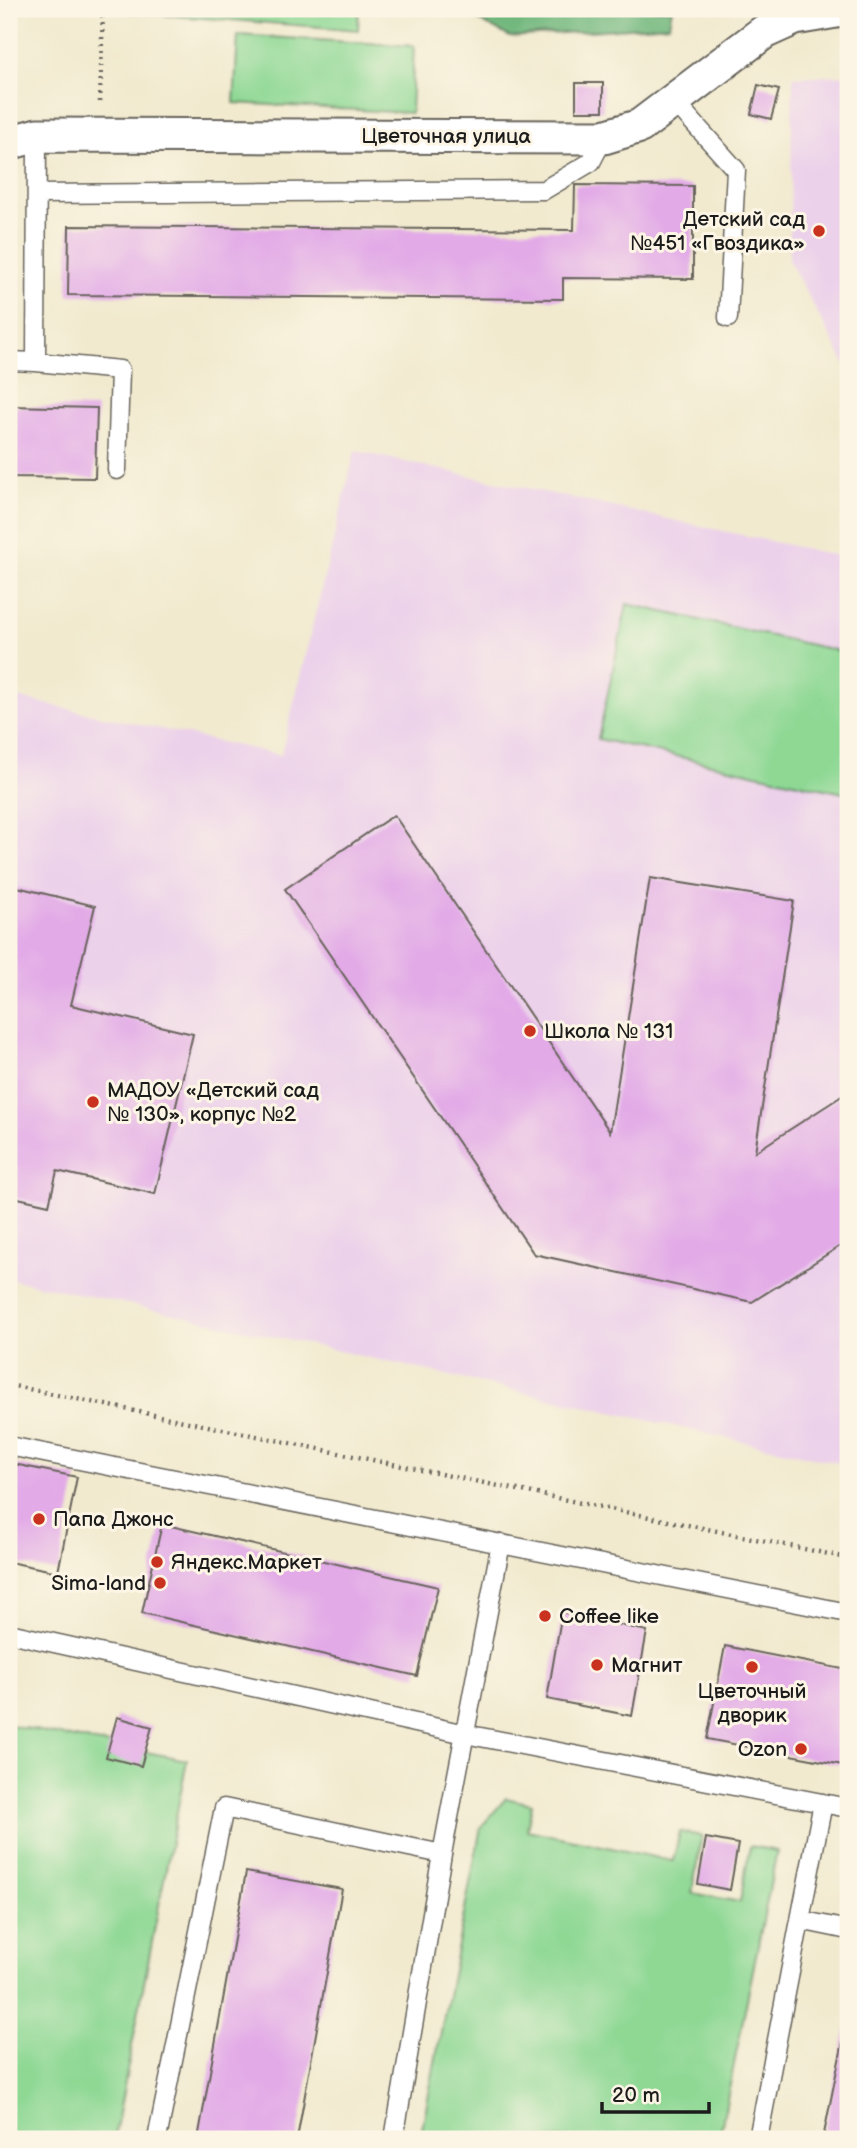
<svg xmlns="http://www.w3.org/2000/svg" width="857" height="2148" font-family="'Balsamiq Sans',sans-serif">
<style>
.built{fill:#ecd1ea}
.green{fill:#8ed894;stroke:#557a58;stroke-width:2}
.forest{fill:#72b87e;stroke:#476a4d;stroke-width:2}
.building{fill:#e2aae7}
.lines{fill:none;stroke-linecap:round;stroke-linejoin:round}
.lane-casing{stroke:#67645b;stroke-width:21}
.street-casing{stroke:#67645b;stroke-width:37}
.path{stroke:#67645b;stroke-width:4.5;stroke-dasharray:2 5;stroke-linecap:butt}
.lane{stroke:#fff;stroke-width:18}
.street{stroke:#fff;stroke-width:33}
.poi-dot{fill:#c8321e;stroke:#fcf5e5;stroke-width:2.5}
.labels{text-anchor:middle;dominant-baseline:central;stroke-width:6;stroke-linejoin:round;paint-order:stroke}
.street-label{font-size:21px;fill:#1c1c1c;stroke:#fcf5e5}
.poi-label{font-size:21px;fill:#1c1c1c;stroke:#fcf5e5;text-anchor:start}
</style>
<rect width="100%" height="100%" fill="#fcf5e5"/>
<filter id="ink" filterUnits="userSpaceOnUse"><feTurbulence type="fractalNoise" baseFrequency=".0143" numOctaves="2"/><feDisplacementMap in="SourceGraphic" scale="14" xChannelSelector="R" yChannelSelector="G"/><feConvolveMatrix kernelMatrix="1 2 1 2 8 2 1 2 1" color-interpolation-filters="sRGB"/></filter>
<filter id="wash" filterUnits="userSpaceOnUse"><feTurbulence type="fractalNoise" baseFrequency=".00686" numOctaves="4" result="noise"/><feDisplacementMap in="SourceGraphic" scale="28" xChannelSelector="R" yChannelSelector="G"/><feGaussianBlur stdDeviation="1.57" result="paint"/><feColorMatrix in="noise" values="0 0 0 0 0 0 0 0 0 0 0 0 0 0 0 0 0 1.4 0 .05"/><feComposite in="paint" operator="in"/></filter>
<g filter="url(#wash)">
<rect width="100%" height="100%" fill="#f1eacf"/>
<path class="built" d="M848 75V369L789 261 793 77Z
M355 451 848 558V1465L142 1307 9 1279V696L281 755Z"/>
<path class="green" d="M112 9H359L358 30 112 11Z
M238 35 414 46 411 113 234 103Z
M627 604 848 653V794L598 739Z
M9 1725 187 1760 114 2139H9Z
M506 1798 532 1804 527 1830 673 1861 680 1832 702 1836 692 1893 740 1902 750 1846 777 1851 719 2139H420L481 1827Z"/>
<path class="forest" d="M458 9H672L669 25 510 37Z"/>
<g id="blocks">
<path class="building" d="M576 83H603V111H576Z
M758 85 779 90 771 119 751 114Z
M575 185 693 186V279L563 278V299L68 295 69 226 574 230Z
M846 228H848V287H846Z
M9 406 97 408 95 478 9 477Z
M394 815 610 1132 650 878 794 901 755 1152 848 1092V1241L752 1302 534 1254 285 889Z
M9 885 95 906 71 1005 193 1034 155 1194 57 1171 49 1205 9 1196Z
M9 1463 77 1477 58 1572 9 1562Z
M162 1524 438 1587 417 1676 142 1613Z
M562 1612 647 1631 632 1716 547 1699Z
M725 1646 848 1670V1766L707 1739Z
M117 1717 152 1727 141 1766 106 1757Z
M706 1838 738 1844 730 1890 698 1884Z
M246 1872 342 1889 297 2139H198Z
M847 2023 848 2139H823L834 2084Z"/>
</g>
</g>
<g filter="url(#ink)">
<use href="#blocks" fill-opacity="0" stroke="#67645b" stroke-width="2"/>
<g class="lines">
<defs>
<path id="lane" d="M674 101 736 170 728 318
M37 194 544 190 591 162 604 137
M9 361 36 362 37 135
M36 362 120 370 117 470
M9 1446 848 1613
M9 1633 465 1734 848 1808
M800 1920 823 1803
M157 2139 224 1808 442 1854
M394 2139 442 1854 501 1543
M758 2139 800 1920 848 1930"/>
<path id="street" d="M9 143 37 135 604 137 640 126 764 32 795 18 848 9"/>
</defs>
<use href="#lane" class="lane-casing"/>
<use href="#street" class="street-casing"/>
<path class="path" d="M100 102 103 9
M9 1385 848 1558"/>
<use href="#lane" class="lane"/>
<use href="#street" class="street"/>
</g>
</g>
<g class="poi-dot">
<circle cx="819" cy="231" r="7"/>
<circle cx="530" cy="1031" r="7"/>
<circle cx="93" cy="1102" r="7"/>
<circle cx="39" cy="1519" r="7"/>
<circle cx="157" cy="1562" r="7"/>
<circle cx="160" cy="1583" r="7"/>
<circle cx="545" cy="1616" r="7"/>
<circle cx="597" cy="1665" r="7"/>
<circle cx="752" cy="1667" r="7"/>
<circle cx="801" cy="1749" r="7"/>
</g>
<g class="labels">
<g class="street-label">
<text x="446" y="136">Цветочная улица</text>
</g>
<g class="poi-label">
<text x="805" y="219" text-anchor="end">Детский сад<tspan x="805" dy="24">№451 «Гвоздика»</tspan></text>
<text x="544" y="1031">Школа № 131</text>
<text x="107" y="1090">МАДОУ «Детский сад<tspan x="107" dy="24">№ 130», корпус №2</tspan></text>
<text x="53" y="1519">Папа Джонс</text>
<text x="171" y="1562">Яндекс.Маркет</text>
<text x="146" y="1583" text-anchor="end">Sima-land</text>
<text x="559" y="1616">Coffee like</text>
<text x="611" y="1665">Магнит</text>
<text x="752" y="1691" text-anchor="middle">Цветочный<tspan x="752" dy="24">дворик</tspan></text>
<text x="787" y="1749" text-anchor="end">Ozon</text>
</g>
</g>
<rect width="857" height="2148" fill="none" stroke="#fcf5e5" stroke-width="35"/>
<path d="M602 2102v10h107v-10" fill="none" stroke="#1c1c1c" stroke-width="3.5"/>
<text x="612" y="2102" font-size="21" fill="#1c1c1c" stroke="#fcf5e5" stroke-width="5" paint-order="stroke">20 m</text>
</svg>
